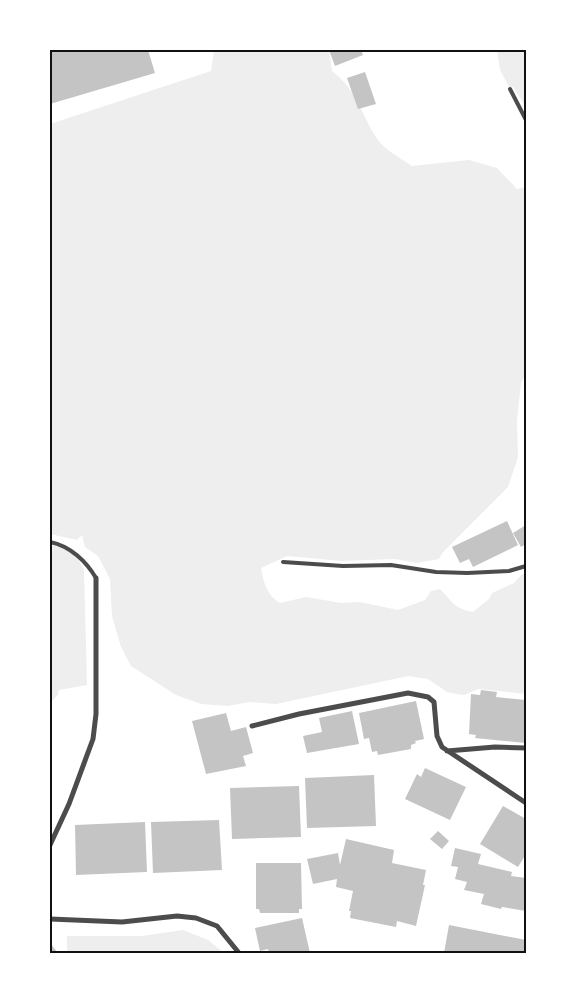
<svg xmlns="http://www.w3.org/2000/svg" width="576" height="1003" font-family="'Nunito Sans',sans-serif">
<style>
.green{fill:#eee}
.building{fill:#c4c4c4}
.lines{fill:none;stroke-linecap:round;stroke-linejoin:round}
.service{stroke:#4c4c4c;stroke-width:4}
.minor{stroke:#4c4c4c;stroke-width:5}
.neatline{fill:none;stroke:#111;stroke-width:2}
</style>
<rect width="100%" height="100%" fill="#fff"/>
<path class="green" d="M214 50H329L332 71C360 93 360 114 378 140 385 150 402 159 412 166L469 160 497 168 517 189 526 187V374L521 383 517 421 518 457 508 487 443 552 439 559 417 563 395 559 342 561 287 556 261 568C263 581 267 596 280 603L306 597 341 603 360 602 398 610 425 600 431 591 440 589C453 602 453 608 473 612L489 599 492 593 514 583 522 574H526V694L479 689 464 695 456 694 447 692 428 679 408 676 276 704 249 702 228 706 201 704 176 695 131 666 121 647 112 616 110 579 98 556 85 547 82 535 77 540 50 534V124L211 71Z
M497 50H526V107L513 87H509L500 70Z
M50 545C67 548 77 554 84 570L87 685 59 690 58 695 50 703Z
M183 930 208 940 224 953H67V936H142Z"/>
<path class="building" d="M50 50H148L155 73 50 104Z
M329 50H361L363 55 335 66Z
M365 72 376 104 358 109 347 78Z
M507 521 518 545 473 567 469 559 460 563 452 547Z
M526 525V544L521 547 513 533Z
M481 690 497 692 496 697 526 700V743L475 738 476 735 469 734 471 694 480 695Z
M416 701 424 739 415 741 416 743 411 745V749L378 755 377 751 372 752 369 738 364 739 359 713Z
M352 711 359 744 307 753 303 736 322 732 319 718Z
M226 713 231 731 246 727 253 753 243 756 246 766 206 774 192 721Z
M425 768 466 787 450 820 405 799 417 774 421 777Z
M374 775 376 826 307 828 305 778Z
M299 786 301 837 232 839 230 788Z
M503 806 526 819 524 847 526 854 518 867 480 844Z
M219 820 222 870 153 873 151 822Z
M145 822 147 872 76 875 75 825Z
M438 831 449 841 442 849 430 839Z
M346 839 394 850 392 863 426 870 423 885H425L416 926 397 921 396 927 350 918 351 911H349L353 891 336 887 337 879 313 884 307 859 338 853 340 865Z
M455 848 481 854 478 864 512 872 511 876 526 878V911L502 907 501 909 481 904 484 894 464 890 467 882 455 879 458 867 451 866Z
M256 863H301L302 909H299V913H260L259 909H256Z
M302 918 310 953H269L268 949 260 951 255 928Z
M449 925 526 940V953H444Z
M50 943 58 953H50Z"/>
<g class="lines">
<path class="service" d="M510 89 526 120
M50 542C70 546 86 561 96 578
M283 562 343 566 391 565 436 572 467 573 509 571 526 566"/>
<path class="minor" d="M252 726 299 714 408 693 428 697 434 702 437 736 442 747 526 803
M447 751 495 747 526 748
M50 845 69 804 93 739 96 714V578
M50 919 122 922 177 916 196 918 217 926 239 953"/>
</g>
<rect width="576" height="1003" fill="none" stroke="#ffffff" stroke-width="102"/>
<rect x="51" y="51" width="474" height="901" class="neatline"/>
</svg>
